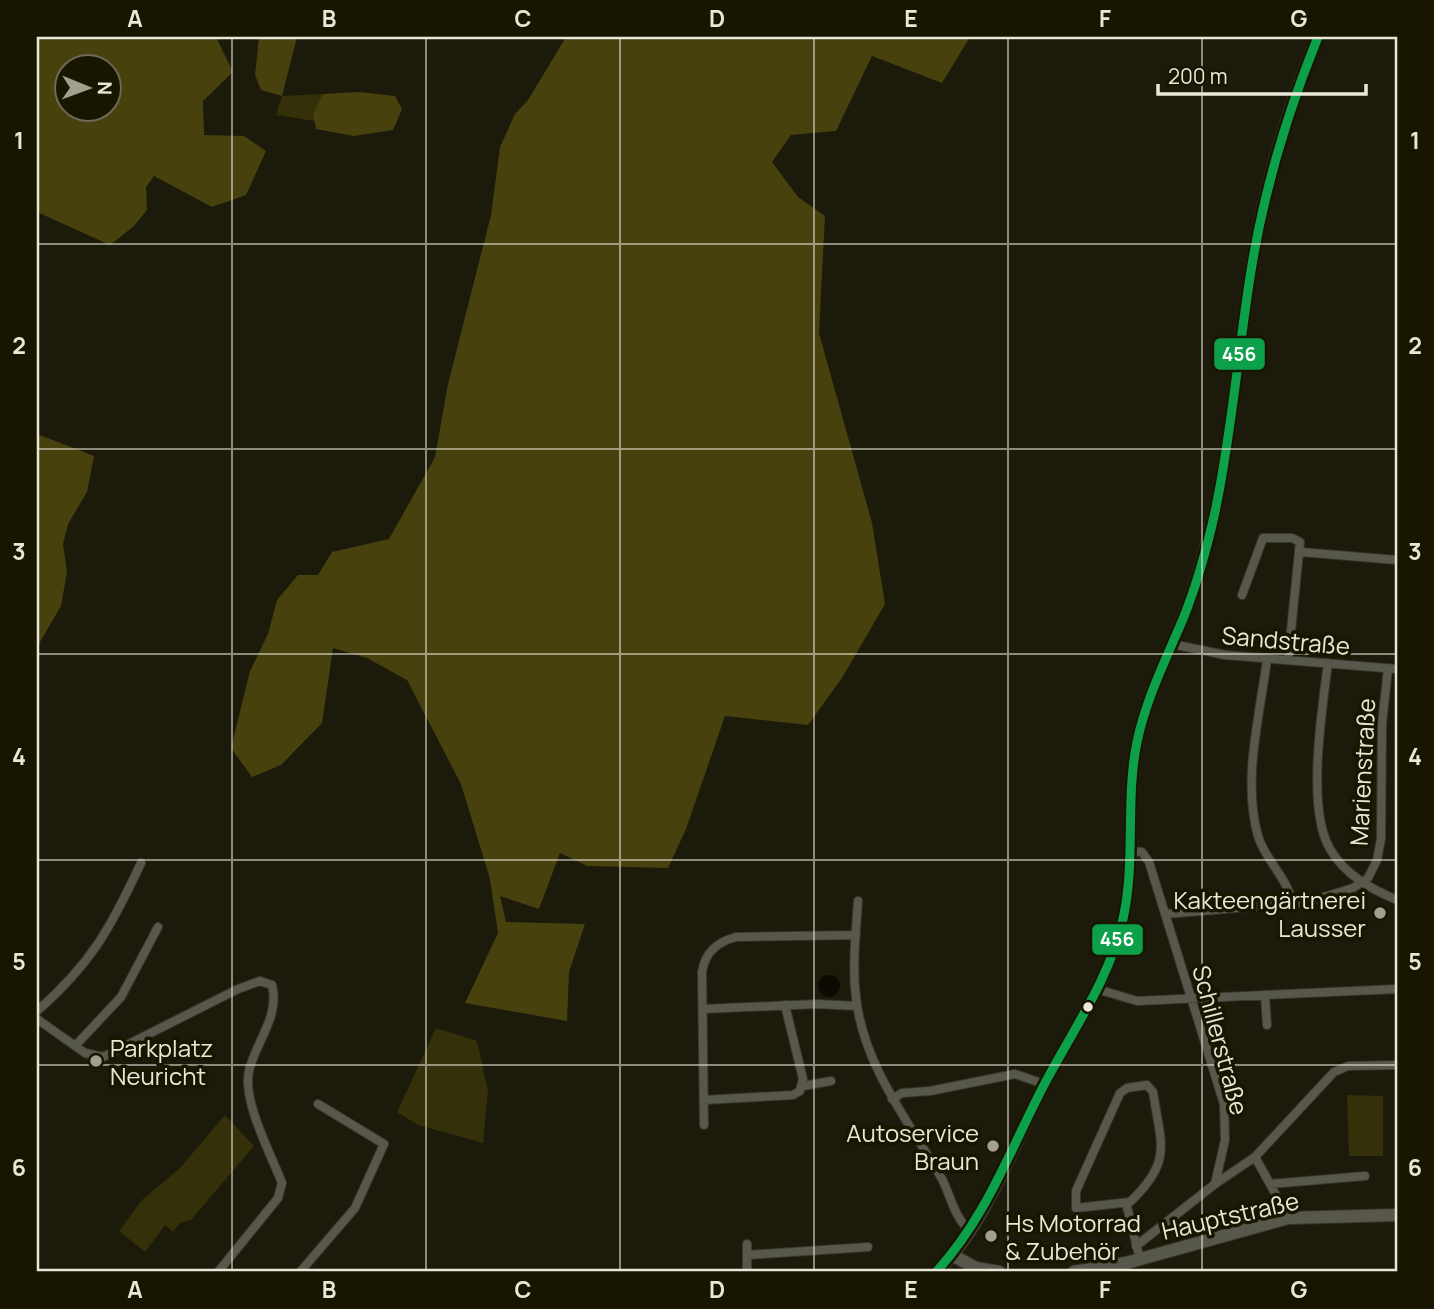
<svg xmlns="http://www.w3.org/2000/svg" width="1434" height="1309" font-family="Manrope,sans-serif">
<style>
.green{fill:#343009}
.forest{fill:#47410e;fill-rule:evenodd}
.water{fill:#0d0b01}
.lines{fill:none;stroke-linecap:round;stroke-linejoin:round}
.street-casing{stroke:#38372d;stroke-width:10}
.secondary-casing{stroke:#38372d;stroke-width:14}
.street{stroke:#58574c;stroke-width:8}
.secondary{stroke:#58574c;stroke-width:12}
.bus-1-casing{stroke:#191600;stroke-width:14}
.bus-1{stroke:#0da04b;stroke-width:9}
.grid{fill:none;stroke:#e9e7d8;stroke-width:2;stroke-opacity:0.55}
.poi-dot{fill:#a19f90;stroke:#191600;stroke-width:2.5}
.bus-dot{fill:#e9e7d8;stroke:#191600;stroke-width:2.5}
.labels{text-anchor:middle;dominant-baseline:central;stroke-width:7;stroke-linejoin:round;paint-order:stroke}
.street-label{font-size:24px;fill:#e9e7d8;stroke:#191600}
.poi-label{font-size:24px;fill:#e9e7d8;stroke:#191600;text-anchor:end}
.line-badge{stroke:#191600;stroke-width:2.5}
.badge-label{font-size:19px;text-anchor:middle;font-weight:bold;fill:#fff}
.neatline{fill:none;stroke:#e9e7d8;stroke-width:2.5}
.grid-label{font-size:23px;text-anchor:middle;font-weight:bold;fill:#e9e7d8}
</style>
<rect width="100%" height="100%" fill="#1c1a0b"/>
<path class="green" d="M323 94 313 114 314 121 276 115 282 96Z
M436 1028 477 1041 488 1091 483 1143 418 1125 397 1112Z
M1347 1095 1383 1096V1156H1349Z
M225 1115 254 1146 191 1220 180 1223 173 1232 165 1225 145 1252 119 1231 142 1200 180 1168Z"/>
<path class="forest" d="M37 37H216L233 72 203 101 204 135 244 136 266 151 246 195 212 207 154 176 146 187 147 210 134 226 110 245 37 212ZM66 66H108V108H66Z
M259 37H297L282 96 261 90 255 75Z
M566 37H970L942 83 872 56 836 131 791 135 772 162 798 197 825 216 819 333 872 523 885 604 842 678 808 725 725 716 686 829 668 868 587 866 560 853 539 909 500 896 506 922 585 924 569 972 567 1021 465 1003 498 933 490 879 461 784 407 680 367 658 333 648 322 723 281 765 252 777 231 748 250 671 268 634 277 600 298 575H318L332 552 389 539 435 457 448 384 491 215 500 147 515 114 528 100Z
M360 92 395 96 402 109 393 130 354 136 316 129 313 114 323 94Z
M37 434 94 456 87 492 68 524 63 544 67 572 61 606 37 647Z"/>
<path class="water" d="M818 986a11 11 0 1 1 22 0a11 11 0 1 1-22 0Z"/>
<g class="lines">
<defs>
<path id="street" d="M1301 552 1397 560
M1242 595 1263 538H1292L1300 542 1288 660
M1172 644 1225 655 1397 669
M1267 659C1260 716 1242 779 1258 836 1265 860 1288 878 1292 903
M1328 663C1322 710 1306 808 1330 849 1345 875 1371 889 1397 900
M1130 851 1142 852 1149 862 1224 1104 1225 1140 1215 1184
M858 901C856 932 852 966 856 997 863 1065 909 1122 942 1179 950 1194 955 1220 970 1230
M1166 914 1308 902 1353 888 1368 878 1377 860 1381 839 1382 724 1388 668
M1097 989 1137 1001 1397 989
M1265 995 1267 1025
M703 1009 817 1004 857 1006
M37 1011C92 963 111 927 141 863
M37 1019 85 1053 103 1057 238 989 260 981 272 985C280 1017 256 1041 249 1071 242 1101 271 1154 282 1183L278 1198 218 1272
M75 1046 121 997 158 927
M1147 1085 1153 1092C1161 1145 1173 1161 1130 1202L1076 1208V1191L1120 1093 1127 1088Z
M803 1086 831 1081
M892 1099 902 1093 930 1091 1015 1074 1044 1084
M704 1100 793 1095 800 1091 803 1079 785 1005
M704 1125 702 972C705 952 717 942 736 937L856 935
M1255 1157 1270 1184 1365 1176
M1270 1184 1288 1218
M1126 1203 1138 1251
M747 1244V1272
M1136 1246 1215 1184 1255 1157 1334 1072 1348 1066 1397 1065
M747 1255 868 1247
M300 1272 355 1208 384 1144 318 1104"/>
<path id="secondary" d="M952 1255 976 1268 999 1272
M936 1272C985 1226 1013 1144 1044 1085 1072 1031 1110 979 1123 919 1136 861 1125 800 1137 742 1147 692 1173 647 1190 600 1200 571 1208 541 1215 511 1232 432 1238 350 1251 270 1264 190 1286 112 1318 37
M1074 1272 1126 1263 1288 1218 1397 1215"/>
</defs>
<use href="#street" class="street-casing"/>
<use href="#secondary" class="secondary-casing"/>
<use href="#street" class="street"/>
<use href="#secondary" class="secondary"/>
<defs>
<path id="bus-1" d="M936 1272C986 1218 1010 1150 1044 1085 1072 1031 1110 979 1123 919 1136 861 1125 800 1137 742 1146 699 1166 659 1183 619 1197 584 1207 548 1215 512 1232 432 1238 351 1251 271 1264 190 1287 113 1318 37"/>
</defs>
<use href="#bus-1" class="bus-1-casing"/>
<use href="#bus-1" class="bus-1"/>
</g>
<path class="grid" d="M232 37V1272M426 37V1272M620 37V1272M814 37V1272M1008 37V1272M1202 37V1272M37 244H1397M37 449H1397M37 654H1397M37 860H1397M37 1065H1397"/>
<g class="poi-dot">
<circle cx="1380" cy="913" r="7"/>
<circle cx="96" cy="1061" r="7"/>
<circle cx="993" cy="1146" r="7"/>
<circle cx="991" cy="1236" r="7"/>
</g>
<circle class="bus-dot" cx="1088" cy="1007" r="6"/>
<g class="labels">
<g class="street-label">
<text transform="translate(1286 640) rotate(5)">Sandstraße</text>
<text transform="translate(1362 772) rotate(-87)">Marienstraße</text>
<text transform="translate(1221 1040) rotate(75)">Schillerstraße</text>
<text transform="translate(1230 1215) rotate(-13)">Hauptstraße</text>
</g>
<g class="poi-label">
<text x="1366" y="899">Kakteengärtnerei<tspan x="1366" dy="28">Lausser</tspan></text>
<text x="110" y="1047" text-anchor="start">Parkplatz<tspan x="110" dy="28">Neuricht</tspan></text>
<text x="979" y="1132">Autoservice<tspan x="979" dy="28">Braun</tspan></text>
<text x="1005" y="1222" text-anchor="start">Hs Motorrad<tspan x="1005" dy="28">&amp; Zubehör</tspan></text>
</g>
</g>
<g class="line-badge">
<rect x="1213" y="337" width="53" height="34" rx="7" fill="#0da04b"/>
<rect x="1091" y="923" width="53" height="33" rx="7" fill="#0da04b"/>
</g>
<g class="badge-label">
<text x="1239" y="361">456</text>
<text x="1117" y="946">456</text>
</g>
<rect width="1434" height="1309" fill="none" stroke="#191600" stroke-width="77"/>
<g transform="translate(88 88) rotate(91)"><circle r="33" fill="#191600" stroke="#6c6a56" stroke-width="2"/>
<path d="M0-5L12 26L0 18L-12 26Z" fill="#a19f90"/>
<text y="-10" font-size="19" font-weight="bold" text-anchor="middle" fill="#e9e7d8">N</text>
</g>
<path d="M1158 84v10h208v-10" fill="none" stroke="#e9e7d8" stroke-width="3.5"/>
<text x="1168" y="84" font-size="21" fill="#e9e7d8" stroke="#191600" stroke-width="5" paint-order="stroke">200 m</text>
<rect x="38" y="38" width="1358" height="1232" class="neatline"/>
<g class="grid-label">
<text x="135" y="27">A</text>
<text x="329" y="27">B</text>
<text x="523" y="27">C</text>
<text x="717" y="27">D</text>
<text x="911" y="27">E</text>
<text x="1105" y="27">F</text>
<text x="1299" y="27">G</text>
<text x="19" y="149">1</text>
<text x="1415" y="149">1</text>
<text x="19" y="354">2</text>
<text x="1415" y="354">2</text>
<text x="19" y="560">3</text>
<text x="1415" y="560">3</text>
<text x="19" y="765">4</text>
<text x="1415" y="765">4</text>
<text x="19" y="970">5</text>
<text x="1415" y="970">5</text>
<text x="19" y="1176">6</text>
<text x="1415" y="1176">6</text>
<text x="135" y="1298">A</text>
<text x="329" y="1298">B</text>
<text x="523" y="1298">C</text>
<text x="717" y="1298">D</text>
<text x="911" y="1298">E</text>
<text x="1105" y="1298">F</text>
<text x="1299" y="1298">G</text>
</g>
</svg>
